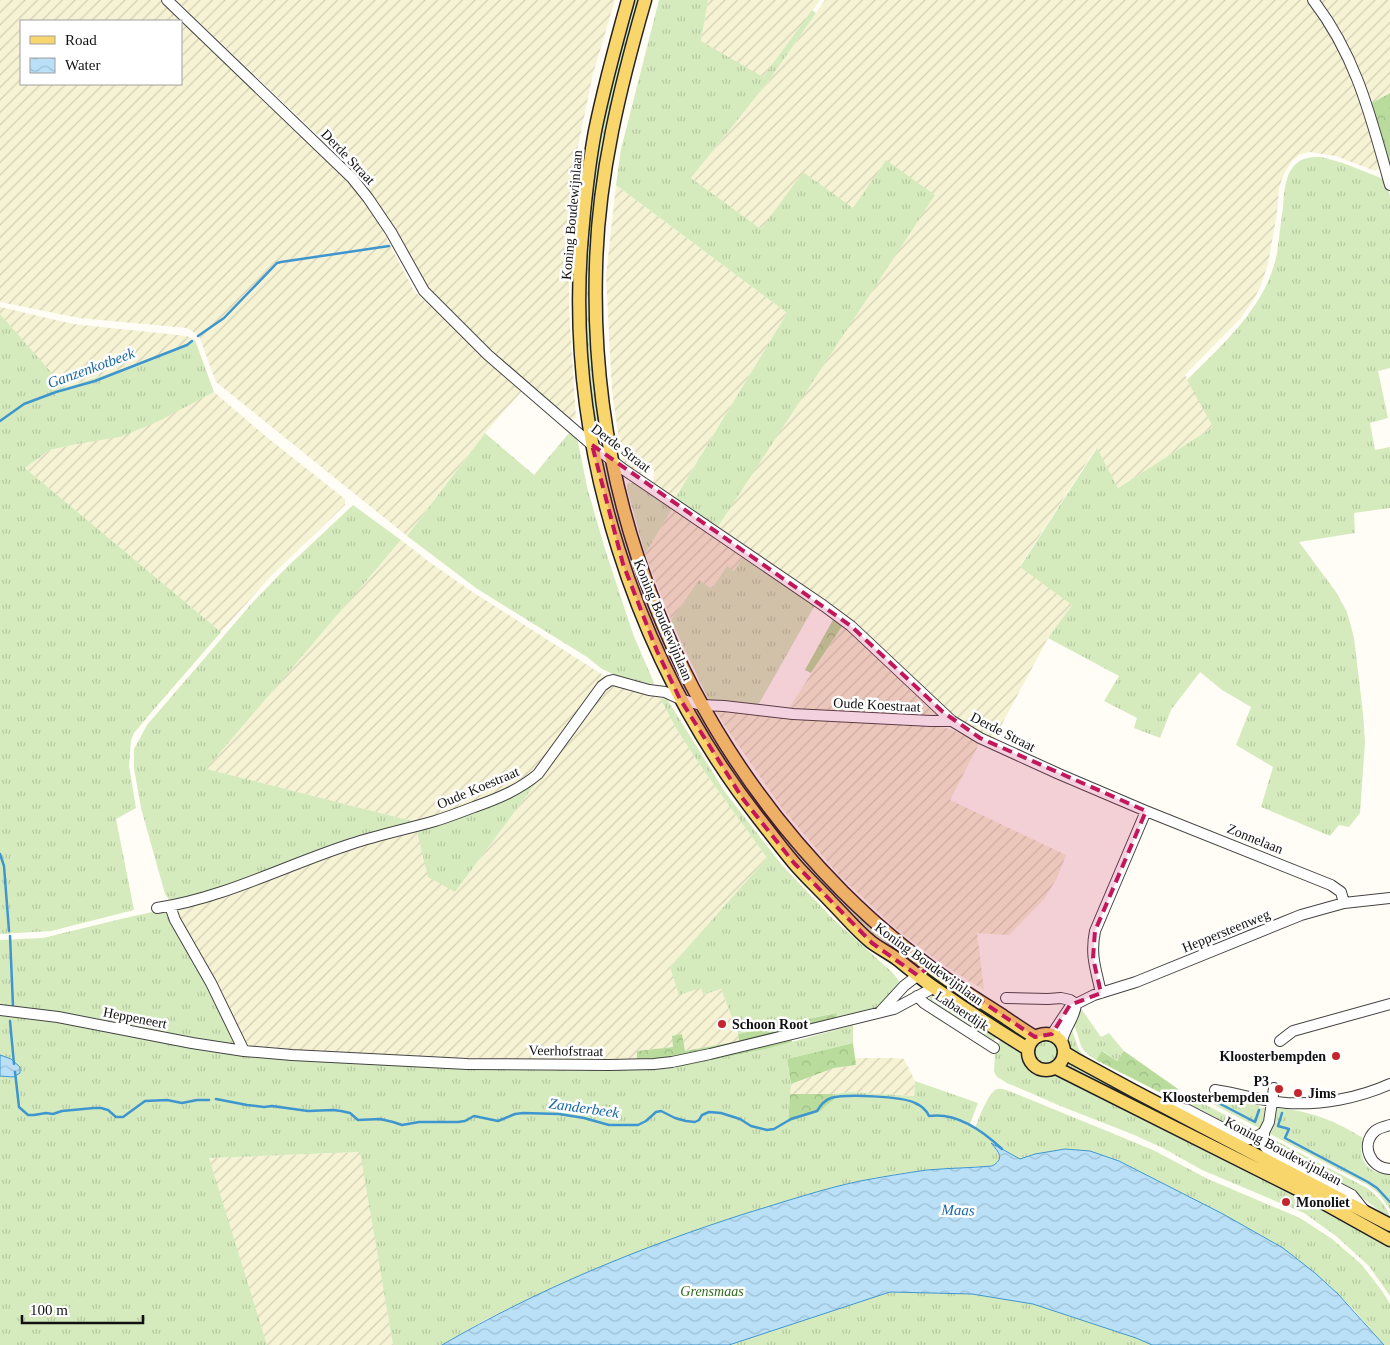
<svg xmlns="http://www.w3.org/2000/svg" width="1390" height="1345" font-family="'Times New Roman',serif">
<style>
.farmland{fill:url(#farmland-furrows);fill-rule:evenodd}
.grass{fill:url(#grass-tufts)}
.forest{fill:url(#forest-crowns)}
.water{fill:url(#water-waves);stroke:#3f96cf}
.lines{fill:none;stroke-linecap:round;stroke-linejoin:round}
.stream{stroke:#3f96cf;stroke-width:2.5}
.minor-casing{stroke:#444;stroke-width:12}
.major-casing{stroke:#222;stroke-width:15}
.minor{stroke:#fff;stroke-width:10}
.major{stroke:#f9d66b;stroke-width:12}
.marked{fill:#c2185b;fill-opacity:0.2;stroke:#c2185b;stroke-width:4;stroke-dasharray:10 6;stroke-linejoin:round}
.poi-dot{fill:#c4262e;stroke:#fff;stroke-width:2}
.labels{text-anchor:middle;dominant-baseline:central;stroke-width:5;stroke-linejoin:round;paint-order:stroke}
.street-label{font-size:14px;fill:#111;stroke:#fff}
.poi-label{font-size:14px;font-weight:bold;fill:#111;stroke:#fff;text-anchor:start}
.park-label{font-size:14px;font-style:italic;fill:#2f6b1f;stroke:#fff}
.water-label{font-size:15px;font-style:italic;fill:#1768a6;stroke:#fff}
</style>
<defs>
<pattern id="farmland-furrows" width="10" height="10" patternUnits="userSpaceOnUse" patternTransform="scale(1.25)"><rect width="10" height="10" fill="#f6f3d4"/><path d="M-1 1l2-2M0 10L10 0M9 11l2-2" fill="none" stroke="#d2cfb5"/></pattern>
<pattern id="grass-tufts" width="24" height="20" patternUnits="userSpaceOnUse" patternTransform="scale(1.25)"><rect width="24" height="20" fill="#d5ebbd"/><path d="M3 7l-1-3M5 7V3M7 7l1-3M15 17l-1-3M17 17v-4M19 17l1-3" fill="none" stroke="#b6c8a1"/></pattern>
<pattern id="forest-crowns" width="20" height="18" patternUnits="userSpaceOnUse" patternTransform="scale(1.25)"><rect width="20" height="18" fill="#b9dc9c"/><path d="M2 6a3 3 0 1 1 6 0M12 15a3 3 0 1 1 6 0" fill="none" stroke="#9ebc85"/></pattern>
<pattern id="water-waves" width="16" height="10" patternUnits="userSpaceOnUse" patternTransform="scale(1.25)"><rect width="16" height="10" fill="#b9e0f7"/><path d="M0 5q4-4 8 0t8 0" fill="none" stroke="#9ebfd3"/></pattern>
</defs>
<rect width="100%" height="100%" fill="#fffdf5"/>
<path class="farmland" d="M0 0H164L267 98 349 183 376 218 414 291 522 391 485 433 407 536 216 382 199 336 192 331 187 328 79 318 0 302ZM21 21H181V84H21Z
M176 0H615L593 74 576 156 569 231V310L576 418 569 420 519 378 429 289 391 222 353 169Z
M708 0H820L763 78 701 41Z
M825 0H1309L1318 11 1352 71 1380 164 1379 168 1375 171 1336 156 1309 152 1299 155 1292 161 1285 172 1279 187 1277 213 1268 264 1261 285 1254 299 1240 319 1185 375 1213 427 1118 488 1096 448 1020 566 1072 605 1048 638 994 739 963 725 849 620 717 528 853 208 761 229 691 178 768 82Z
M1316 0H1390V93L1370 104Z
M616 185 787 313 674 500 653 486 654 470 649 467 643 473H639L633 471 622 460 612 391 606 276Z
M0 307 73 324 187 336 195 340 130 366 64 388 0 314Z
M214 392 269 439 345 499V505L271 576 221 632 25 468 50 450 76 444 187 405Z
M673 507 744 556 734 571 727 567 712 589 699 581 671 620 645 554Z
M401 540 428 561 471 591 606 677 541 765 527 779 514 787 474 804 416 822 205 769Z
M843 625 939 715 937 717 787 711Z
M614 685 623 686 660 698 677 730 704 771 767 858 670 967 701 988 704 995 721 989 740 1041 685 1051 672 1036 674 1047 637 1051V1061L588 1062 328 1053 250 1047 246 1045 185 933 176 911 178 908 344 848 416 828 455 892 605 690 609 686Z
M718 710 942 727 952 730 980 742 950 800 1066 855 1057 878 1044 899 1009 935 977 933 984 990 942 964 895 928 838 874 781 807 723 723 716 711Z
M855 1058H894L904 1059 915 1081 914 1096 850 1092 833 1094H790L791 1084 834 1068 856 1065Z
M361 1152 393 1345H267L208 1158Z"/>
<path class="grass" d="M633 0H640L598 193 603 441 600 442H598C593 409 588 377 586 344 581 268 588 189 604 114 612 76 624 38 633 0Z
M659 0H708L701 41 763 77 812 10 816 13 768 82 691 178 761 229 803 172 853 208 886 160 935 195 717 528 674 500 787 313 616 185 621 149Z
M1321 157 1343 163 1386 180 1390 196V368L1378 371 1388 418 1370 423 1375 450 1390 447V508L1354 513 1355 533 1299 542 1336 592 1347 612 1354 638 1363 713 1365 742 1360 813 1349 827 1339 825 1330 836 1261 807 1273 767 1236 745 1251 707 1222 690 1200 672 1171 710 1160 738 1134 728 1137 718 1104 701 1119 676 1048 638 1072 605 1020 567 1097 448 1118 488 1213 427 1187 380C1223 344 1267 306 1277 253 1279 238 1281 222 1283 207 1284 195 1284 181 1291 170 1298 158 1308 157 1321 157Z
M0 314 65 388 130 366 195 340 214 392 157 422 120 437 76 444 50 450 25 468 221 632 149 715 134 733 131 740 129 766 136 808 116 819 134 910 51 931 0 934Z
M485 433 534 475 569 433 575 437 578 442 587 487 604 546 633 634 654 683 651 687 617 676 602 669 587 657 476 588 407 536Z
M606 463 608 466 688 688 686 692 684 693 634 584 602 465Z
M628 483H635L673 507 645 554 627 489V485Z
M353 505 401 540 206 769 416 822 210 892 170 901 165 894 141 808 134 768V749L147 725 253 602 286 568Z
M744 556 815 605 757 707 709 701 671 620 699 580 712 589 727 566 734 571Z
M660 698 667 699 725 792 781 864 833 919 893 973 901 984 877 1007 837 1018 835 1013 738 1034 721 989 703 995 701 988 679 995 670 967 767 858 704 771 677 730Z
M696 709H699L737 770 921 968 916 970 894 953 867 930 833 897 798 860 730 773 694 710Z
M534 780 536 783 455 892 428 877 416 828Z
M166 909 204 978 237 1047 0 1007V940L43 938 125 918Z
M934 994 999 1034 993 1042 929 1001 930 996Z
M1080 1007 1101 1037 1109 1033 1124 1051 1117 1061 1103 1051 1096 1060C1075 1047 1083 1042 1073 1024Z
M0 1014 38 1017 114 1033 255 1057 412 1066 622 1069 676 1068 770 1048 853 1025V1043L787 1059 791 1084 788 1121 819 1112 828 1103 834 1100 833 1094 850 1092 914 1096 915 1081 978 1103 970 1124 975 1128C979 1119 988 1092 997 1089 1001 1088 1005 1090 1009 1091L1153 1150 1208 1179 1300 1218 1332 1239 1362 1265 1382 1291 1390 1304V1345H1384L1354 1310 1327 1283 1283 1248 1223 1214 1119 1161 1105 1157 1035 1154 1020 1159 993 1144C998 1153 1005 1159 992 1166L928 1170 903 1173 845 1184 799 1198 708 1226 611 1262 528 1299 483 1321 442 1345H393L360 1152 209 1158 267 1345H0Z
M1071 1027 1079 1050 1087 1058 1166 1100C1177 1104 1187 1099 1198 1101L1259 1132 1251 1137 1173 1106 1070 1051 1067 1042Z
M1002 1036 1023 1053 1027 1063 1035 1071 1044 1074 1055 1073 1348 1220 1390 1245V1296L1369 1266 1336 1236 1304 1213 1202 1170 1163 1148 1132 1134 1063 1107 1007 1083 997 1077 994 1072 995 1052 997 1046Z
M1035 1051a12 12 0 1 1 24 0a12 12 0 1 1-24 0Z
M1068 1060 1350 1209 1065 1066Z
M1210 1092 1244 1099 1260 1105 1259 1108H1265L1264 1114H1266L1261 1129 1207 1101Z
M1277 1108C1309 1110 1336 1121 1363 1138 1357 1159 1368 1175 1390 1174V1209L1378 1193 1368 1185 1268 1133 1274 1116H1276Z
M1267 1136 1367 1188C1376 1195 1390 1208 1390 1220L1371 1204 1356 1194 1275 1152 1268 1145Z
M890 1292 972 1294 1033 1304 1136 1338 1151 1345H729L811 1318 825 1307Z"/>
<path class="forest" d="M1390 93V164L1387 166 1370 104Z
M834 618 843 625 811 673 805 670Z
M836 1013 837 1018 790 1031 792 1042 770 1048 676 1068 674 1058 637 1061V1051L673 1047 672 1036 682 1034 685 1051 739 1041 738 1034Z
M853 1043 856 1065 834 1068 791 1084 787 1059Z
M1102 1051 1117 1061 1124 1051 1178 1089V1091L1173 1096H1167L1096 1060Z
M790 1094H833L834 1100 829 1103 819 1112 788 1122Z"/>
<path class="water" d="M0 1055 11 1059 20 1067V1073L13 1077 0 1076Z
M991 1143 1020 1159 1035 1154 1065 1149 1090 1151 1119 1161 1223 1214 1283 1248 1315 1273 1338 1294 1384 1345H1152L1136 1338 1033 1304 972 1294 890 1292 729 1345H442C538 1289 641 1247 747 1213 784 1202 822 1189 860 1181 882 1177 905 1173 927 1170 949 1168 970 1168 992 1166 1005 1159 999 1152 991 1143Z"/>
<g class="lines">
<path class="stream" d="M198 336 224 318 277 263 281 262 389 246
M0 421 24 404 56 392 95 381 187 345 192 341
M0 854 4 866 9 931
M10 936 13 1006
M10 1021 14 1064
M15 1072 19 1107 28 1115H34L46 1113 53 1114 62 1111 94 1108H101L108 1110 116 1117H123L145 1101 167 1100 182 1103 197 1100H209
M1209 1098 1255 1122 1259 1110
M216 1099 247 1105 264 1107 272 1106 308 1111 333 1110 341 1111 350 1113 358 1120 380 1119 393 1122 402 1125 419 1122H458L465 1121 474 1116 498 1121 515 1114 523 1113 559 1114 584 1118 609 1125H638L646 1121 656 1112 661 1111 675 1118 686 1121 695 1122 699 1120 702 1115 709 1112 721 1113 740 1119 751 1126 767 1130 774 1129 791 1119 817 1111C820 1106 825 1100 831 1098 845 1094 902 1096 915 1103 922 1106 926 1109 929 1116 957 1112 983 1131 1002 1149
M1282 1113 1278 1126 1289 1129 1285 1138 1368 1182 1377 1188 1390 1202"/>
<defs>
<path id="minor" d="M167 0 352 178 368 198 391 232 424 291 488 355 592 445 623 469 824 606 851 626 952 721 980 738 1059 774 1146 811 1331 885 1341 892 1344 903
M1313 0C1357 57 1371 118 1390 185
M170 906 175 920 211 983 244 1051
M157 908C224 898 286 865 351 844 378 835 407 829 435 821 448 817 461 812 474 807 497 799 519 790 538 774L602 686 609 681 613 680 649 690 665 692 680 699 701 705 724 706 793 714 931 721H952
M1101 993C1096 969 1090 956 1095 931L1146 811
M917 996 924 1003 994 1048
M1006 998 1048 999 1061 998 1070 1000 1076 1004
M0 1010 58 1017 192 1043 244 1051 292 1055 467 1064 609 1065 654 1064 672 1062 710 1054 894 1009 933 988
M881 1011 904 986 922 972
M1052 1034 1070 1007 1094 995 1136 982 1301 915 1344 903 1390 898
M1280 1041 1293 1031 1390 1004
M1062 1042C1064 1028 1075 1018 1076 1004
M1215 1090C1239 1094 1263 1101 1287 1103 1322 1105 1359 1098 1390 1084
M1169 1109 1178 1108 1188 1110 1244 1139H1253L1264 1132V1145L1268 1151 1352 1195 1364 1210
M1390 1125C1385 1127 1380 1127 1375 1131 1360 1145 1370 1168 1390 1169
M1264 1132 1269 1122 1274 1088"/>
<path id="major" d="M628 0C616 43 604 87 595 131 588 169 584 208 581 247 567 448 635 661 760 820 771 834 782 849 794 863 806 877 820 890 832 903 845 916 857 931 871 942 879 948 889 953 897 959 910 969 922 980 936 989 966 1010 997 1030 1028 1049
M645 0C620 87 598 176 596 267 589 501 678 726 843 892 879 928 921 962 964 991 976 999 988 1006 1000 1014 1012 1022 1023 1030 1035 1037
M1028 1052a18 18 0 1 1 36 0a18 18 0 1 1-36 0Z
M1065 1053 1075 1059 1134 1091 1390 1225
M1056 1068 1313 1197 1390 1240"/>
</defs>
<use href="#minor" class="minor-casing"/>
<use href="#major" class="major-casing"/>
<use href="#minor" class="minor"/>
<use href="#major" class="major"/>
</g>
<path class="marked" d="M592 445 851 626 943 712 980 738 1146 811 1095 931 1093 958 1101 993 1070 1005 1052 1034 1035 1037 930 967 917 975 872 943 794 863 743 799 680 699 657 651 623 564Z"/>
<g class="poi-dot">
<circle cx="722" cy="1024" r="5"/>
<circle cx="1336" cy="1056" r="5"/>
<circle cx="1279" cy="1089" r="5"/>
<circle cx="1298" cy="1093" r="5"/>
<circle cx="1286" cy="1202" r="5"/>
</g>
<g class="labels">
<g class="street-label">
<text transform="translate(348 157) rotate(46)">Derde Straat</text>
<text transform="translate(572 215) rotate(-85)">Koning Boudewijnlaan</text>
<text transform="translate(621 448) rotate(37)">Derde Straat</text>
<text transform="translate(663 620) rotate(67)">Koning Boudewijnlaan</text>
<text transform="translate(877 705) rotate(3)">Oude Koestraat</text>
<text transform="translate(1003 732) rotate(27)">Derde Straat</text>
<text transform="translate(478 788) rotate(-23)">Oude Koestraat</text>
<text transform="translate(1255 839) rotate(22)">Zonnelaan</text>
<text transform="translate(1226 931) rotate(-22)">Heppersteenweg</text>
<text transform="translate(929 964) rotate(36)">Koning Boudewijnlaan</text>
<text transform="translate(962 1011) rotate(33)">Labaerdijk</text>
<text transform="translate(135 1018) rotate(11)">Heppeneert</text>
<text transform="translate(566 1051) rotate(1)">Veerhofstraat</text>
<text transform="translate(1283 1151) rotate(28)">Koning Boudewijnlaan</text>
</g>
<g class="poi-label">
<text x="732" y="1024">Schoon Root</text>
<text x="1326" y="1056" text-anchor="end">Kloosterbempden</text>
<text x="1269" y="1081" text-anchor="end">P3<tspan x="1269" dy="16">Kloosterbempden</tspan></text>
<text x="1308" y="1093">Jims</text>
<text x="1296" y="1202">Monoliet</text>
</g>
<g class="park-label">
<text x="712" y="1291">Grensmaas</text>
</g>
<g class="water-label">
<text transform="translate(91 368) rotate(-20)">Ganzenkotbeek</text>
<text transform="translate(584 1108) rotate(8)">Zanderbeek</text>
<text transform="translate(958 1210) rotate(2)">Maas</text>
</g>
</g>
<rect x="20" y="20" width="162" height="65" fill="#ffffff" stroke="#a0a0a0"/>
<rect x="30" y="36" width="25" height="8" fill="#f9d66b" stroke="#a0a0a0"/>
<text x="65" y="45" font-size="15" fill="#111111">Road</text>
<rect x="30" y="58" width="25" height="15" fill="url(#water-waves)" stroke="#a0a0a0"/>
<text x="65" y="70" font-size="15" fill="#111111">Water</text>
<path d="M22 1315v8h121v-8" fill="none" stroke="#111111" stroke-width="2.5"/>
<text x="30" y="1315" font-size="15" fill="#111111" stroke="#ffffff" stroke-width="4" paint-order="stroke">100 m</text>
</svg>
